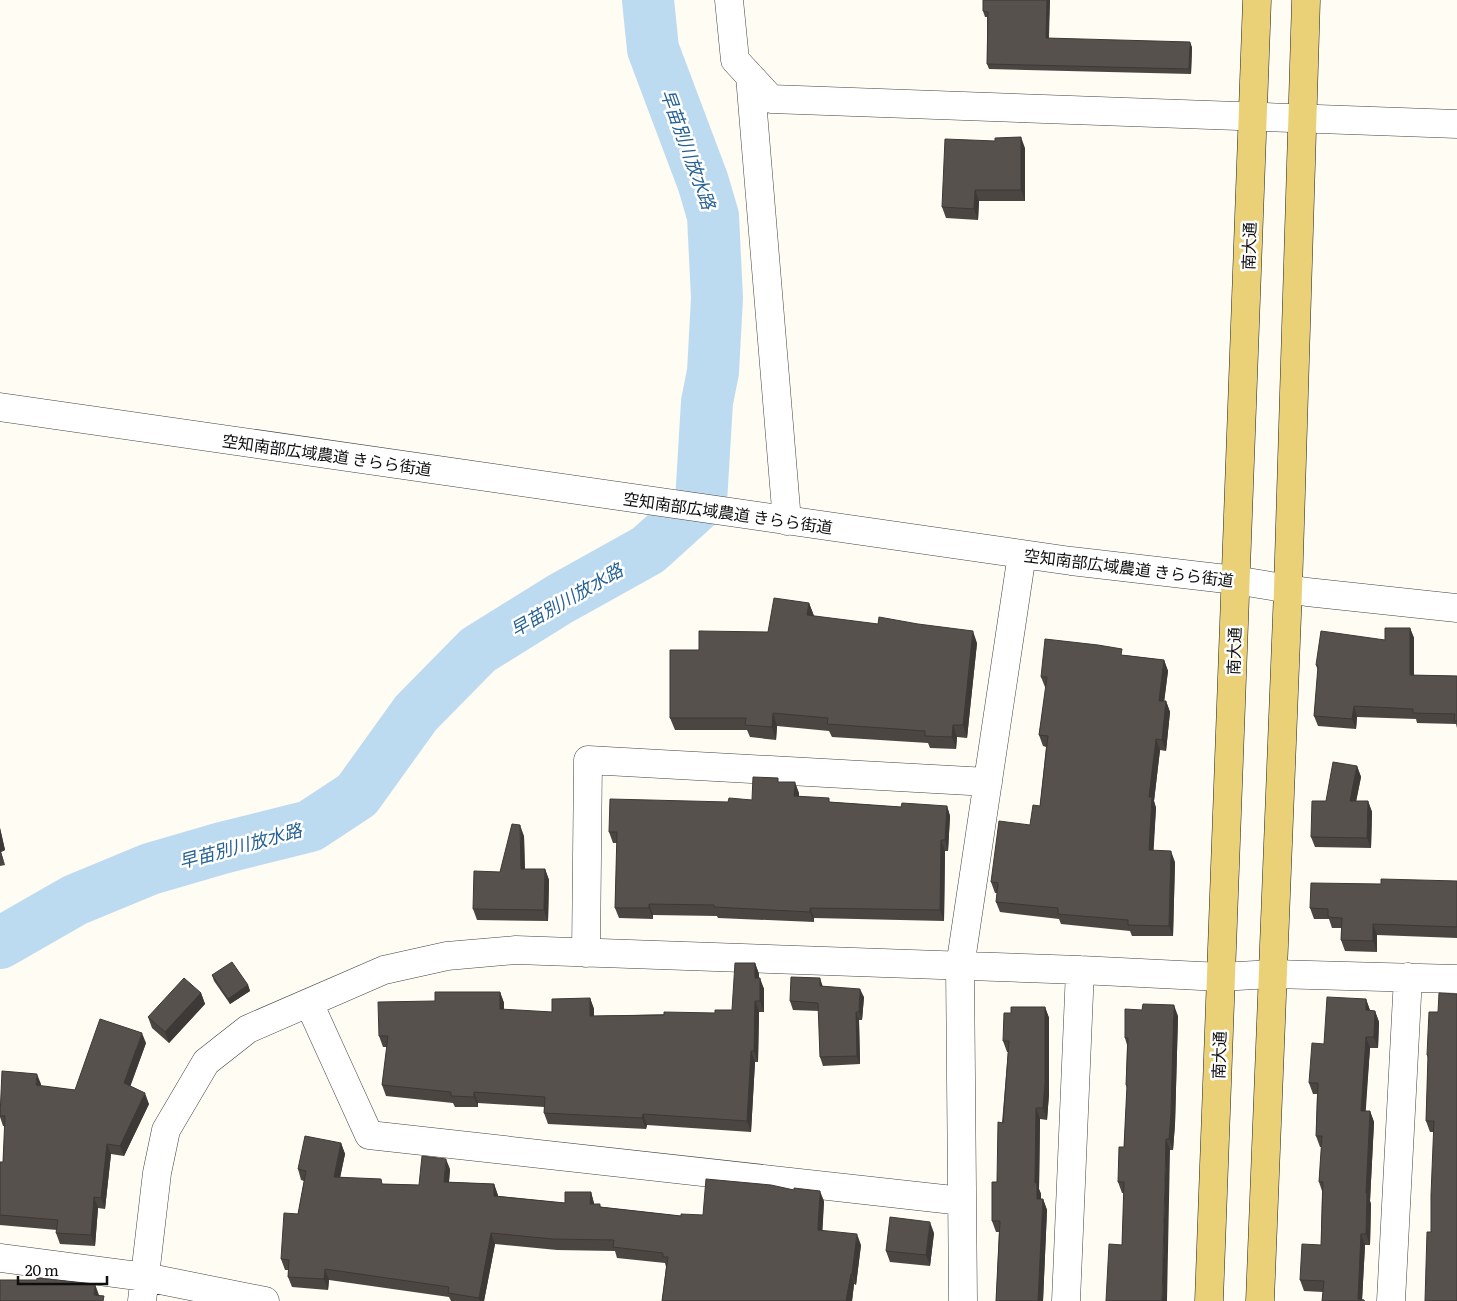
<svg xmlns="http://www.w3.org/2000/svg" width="1457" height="1301" font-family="Literata,'Noto Sans JP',serif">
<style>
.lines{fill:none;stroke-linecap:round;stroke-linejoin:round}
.river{stroke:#bddbf0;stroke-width:52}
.minor-casing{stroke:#424242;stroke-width:29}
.major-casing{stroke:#202020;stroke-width:29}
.minor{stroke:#fff;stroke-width:28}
.major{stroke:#ead177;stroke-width:28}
.wall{fill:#4b4642}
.shaded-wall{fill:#3d3936}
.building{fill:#57514d;stroke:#3d3936}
.labels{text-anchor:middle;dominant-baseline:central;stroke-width:5;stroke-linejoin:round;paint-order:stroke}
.street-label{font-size:16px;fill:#0f0f0f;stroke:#fff}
.water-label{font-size:18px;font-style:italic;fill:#266194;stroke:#fff}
</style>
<rect width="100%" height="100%" fill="#fefcf3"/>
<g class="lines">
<path class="river" d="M0 943 75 900 150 869 222 848 310 826 357 795 416 713 478 650 560 599 648 550 701 502 707 402 713 372 717 298 713 216 703 182 653 49 648 0"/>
<defs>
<path id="minor" d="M729 0 735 60 771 99 1457 124
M750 76 787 521
M0 407 1071 561 1235 580 1307 592 1457 608
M586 953 588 760 988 782
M309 1003 369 1135 962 1201
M0 1258 145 1277 265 1301
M142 1301 157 1173 166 1130 206 1062 248 1029 384 970 447 956 516 950 1080 970 1221 977 1273 974 1457 979
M963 1301 960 967 1022 554
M1066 1301 1080 970
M1391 1301 1408 977"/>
<path id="major" d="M1209 1301 1257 0
M1260 1301 1288 590 1306 0"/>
</defs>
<use href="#minor" class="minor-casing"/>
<use href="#major" class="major-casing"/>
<use href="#minor" class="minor"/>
<use href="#major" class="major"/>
</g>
<path class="wall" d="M983 0H1050L1049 38 1192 47 1191 74 989 69 987 64V17H985L983 11Z
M1025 148V201H979L978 220 946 218 942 207Z
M809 603 814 616 977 643 967 738 957 737 956 749 930 748 928 743 832 737 829 731 777 726 776 740 750 737 747 730H675L670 718 699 650 768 632Z
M1410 628 1414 638V675L1457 676V728L1456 724 1417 723 1416 719 1357 717 1356 729 1318 726 1314 716 1318 671 1316 665 1385 640Z
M1124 655 1164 660 1168 671 1164 701H1166L1170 712 1166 751 1160 750 1154 801 1156 808 1153 850 1175 862 1173 936H1132L1130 931 1061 924 1059 919 1000 912 996 902 997 893H995L991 882 1030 825 1040 806 1046 747 1043 746 1039 735 1046 688 1045 687 1041 677Z
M1357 766 1361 777 1356 801H1368L1372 812 1371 848 1315 847 1311 837 1326 801Z
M779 782 799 793V796L831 802 901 807 947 806 950 816 948 851H945L944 921 814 918V922L718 918 717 916 653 915V919L619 918 615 908 617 843H613L609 832 728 802 752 800Z
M0 828 5 850 1 852 5 865 0 866Z
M524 836 525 869H545L549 880 548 921 477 920 473 909 500 872Z
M1457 881V938L1377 935V952L1345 951 1341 940V928H1332L1329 919H1314L1310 908 1381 884Z
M755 963 759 974V978L764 989V1012H759L758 1062H755L751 1132 647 1125 646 1129 548 1124 544 1113V1107L478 1103V1107H455L453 1103 386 1096 382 1085 387 1047H383L379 1036 435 1001 500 992 504 1003V1010L552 1012 590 998 594 1009V1016L715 1013 732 1010Z
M212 975 248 985 250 991 230 1004 214 981Z
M823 987 864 997 862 1020H859L860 1064 823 1066 820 1057 819 1011 793 1010 790 1001Z
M201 993 205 1004 169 1043 152 1028 148 1017Z
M1366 999 1370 1010 1375 1011 1379 1022 1378 1048H1370L1365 1111H1370L1374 1122 1370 1201 1371 1204 1370 1245H1365L1362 1300H1364L1365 1301H1322L1323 1292 1304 1291 1300 1280 1321 1245 1322 1191 1319 1182 1322 1147H1320L1316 1136 1317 1094H1313L1309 1083 1324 1044Z
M1045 1007 1049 1018V1094L1047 1120 1040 1119 1039 1189 1041 1194V1199H1043L1047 1210 1043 1301H996L999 1232H996L992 1221 997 1182 1008 1052H1007L1003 1041 1011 1013Z
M1438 1012 1431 1232 1434 1132H1430L1426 1121 1428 1059 1427 1055Z
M1178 1016 1175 1124 1173 1150H1170L1122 1245 1124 1193H1122L1118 1182 1124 1147 1127 1088 1126 1085 1127 1045 1125 1038Z
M146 1043 130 1086 149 1104 124 1156 111 1154 105 1209 98 1208 95 1246 60 1244 56 1233 57 1230 0 1225V1162H3L5 1126H3L0 1117V1109L41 1084V1086L75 1090Z
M341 1143 345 1154 340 1177 383 1184 419 1185 450 1169 449 1182 494 1184 498 1196 565 1203 591 1192 594 1204 602 1207 681 1216 703 1215 824 1201 822 1230 861 1245 856 1285 854 1284 852 1301H662L666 1267 665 1263 617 1258 615 1251 557 1250 495 1244 484 1301H451L449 1297 329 1280 328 1290 292 1287 288 1277V1270H285L281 1259 298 1214 304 1181 301 1180 298 1169Z
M934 1233 930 1266 890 1262 886 1251Z"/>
<path class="shaded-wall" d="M1047 0H1050L1048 43 1046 38Z
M1190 42 1192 47 1191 74 1189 69Z
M1021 137 1025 148V201L1021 190Z
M975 190 979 201 978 220 974 209Z
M809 603 814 616 812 628 807 615Z
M1410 628 1414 638V685L1410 675Z
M973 631 977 643 967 738 963 725Z
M1164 660 1168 671 1163 711 1159 701Z
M1166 701 1170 712 1166 751 1162 740Z
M1354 706 1357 717 1356 729 1352 719Z
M773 713 777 726 776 740 772 727Z
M953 725 957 737 956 749 952 737Z
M1156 739 1160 750 1154 801 1156 808 1153 861 1149 850V797Z
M1357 766 1361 777 1354 812 1350 801Z
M795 782 799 793 798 807 794 796Z
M1368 801 1372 812 1371 848 1367 838Z
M947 806 950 816 948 851 945 840Z
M520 825 524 836 525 880 521 869Z
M0 828 5 850 1 852 5 865 0 852Z
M941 840 945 851 944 921 940 910Z
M1171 851 1175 862 1173 936 1169 926Z
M545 869 549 880 548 921 544 910Z
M649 904 653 915V919L649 908Z
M810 908 814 918V922L810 912Z
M1373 924 1377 935V952L1373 941Z
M755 963 759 974V989L755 978Z
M760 978 764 989V1012L760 1001Z
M820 978 823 987 820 986Z
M248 985 250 991 230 1004 228 999Z
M860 989 864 997 862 1020 859 1012Z
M500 992 504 1003V1020L500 1009Z
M201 993 205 1004 169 1043 165 1032Z
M590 998 594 1009V1027L590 1016Z
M1366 999 1370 1011 1366 1010Z
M755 1001 759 1012 758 1062 754 1051Z
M1174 1005 1178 1016 1175 1124 1173 1150 1169 1139Z
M1045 1007 1049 1018V1094L1047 1120 1043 1108Z
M1375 1011 1379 1022 1378 1048 1374 1037Z
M856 1012 859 1020 860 1064 857 1056Z
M142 1033 146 1043 128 1093 124 1083Z
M1366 1037 1370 1048 1365 1122 1361 1111Z
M751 1051 755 1062 751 1132 747 1121Z
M37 1074 41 1084 40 1095 36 1085Z
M474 1092 478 1103V1107L474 1097Z
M145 1093 149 1104 124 1156 120 1146Z
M1036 1108 1040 1119 1039 1189 1041 1194V1210L1037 1199 1035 1183Z
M1370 1111 1374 1122 1370 1201 1371 1204 1370 1245 1366 1234V1193Z
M643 1114 647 1125 646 1129 642 1118Z
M1166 1139 1170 1150 1167 1301H1162Z
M341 1143 345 1154 338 1188 334 1177Z
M107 1144 111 1154 105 1209 101 1198Z
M446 1159 450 1169 448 1193 444 1182Z
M494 1184 498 1195V1206L494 1196Z
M820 1191 824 1201 822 1240 818 1230Z
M591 1192 594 1203V1214L590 1204Z
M94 1197 98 1208 95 1246 91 1235Z
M1043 1199 1047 1210 1043 1301H1038Z
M930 1222 934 1233 930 1266 926 1255Z
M491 1233 495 1244 484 1301H480L479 1298Z
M857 1234 861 1245 856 1285 852 1274Z
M1361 1234 1365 1245 1362 1301 1358 1299Z
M325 1269 329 1280 328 1290 324 1279Z
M851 1274 854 1284 852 1301H846Z
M95 1284 99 1295 98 1301 94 1295Z"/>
<path class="building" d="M983 0H1047L1046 38 1190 42 1189 69 987 64 988 12 983 11Z
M1021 137V190H975L974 209 942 207 945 139 995 141V138Z
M774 598 809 603 807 615 878 624 879 617 918 624 973 631 963 725H953L952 737 925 736V731L827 724 828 718 773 713 772 727 745 725 746 718H670V650H699V631L768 632Z
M1385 628H1410V675L1457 676V721H1454L1455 714 1413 713V709L1354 706 1352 719 1314 716 1318 666 1316 665 1321 631 1385 640Z
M1045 639 1098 645 1122 649 1121 655 1164 660 1159 701H1166L1162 740 1156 739 1149 797H1152L1149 850 1171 851 1169 926 1128 925V920L1058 914V908L996 902 998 883 991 882 999 821 1030 825 1033 805 1040 806 1048 736 1039 735 1047 677H1041Z
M1333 762 1357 766 1350 801H1368L1367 838 1311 837 1312 801H1326Z
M753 777 778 778V782H795L794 796 829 798V802L901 807 902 803 947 806 945 840H941L940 910 810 908V912L714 907V905L649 904V908H615L617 832H609L610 799 728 802 729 798 752 800Z
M512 824 520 825 521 869H545L544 910 473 909 474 871 500 872Z
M1381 879 1457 881V927L1373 924V941L1341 940 1342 918 1328 917V909L1310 908 1311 883 1381 884Z
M232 962 248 985 228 999 212 975Z
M735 963H755V978H760V1001H755L754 1051H751L747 1121 643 1114 642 1118 544 1113 545 1097 474 1092V1097L451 1096V1092L382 1085 388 1036H379L378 1002 435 1001V992H500V1009L552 1012V999L590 998V1016L664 1015V1012L715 1013V1010H732Z
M791 977 820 978V986L860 989 859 1012H856L857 1056 820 1057 818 1003 790 1001Z
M184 978 201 993 165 1032 148 1017Z
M1439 993 1457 994V1301H1425L1427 1232H1431V1195L1434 1121H1426L1428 1055H1427L1429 1012H1438Z
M1327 997 1366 999V1010L1375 1011 1374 1037H1366L1361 1111H1370L1366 1193H1367L1366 1234H1361L1358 1299 1364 1300V1301H1322L1324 1281 1300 1280 1302 1244 1321 1245 1323 1182H1319L1322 1136H1316L1318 1083H1309L1312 1043 1324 1044Z
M1143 1004 1174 1005 1171 1113 1169 1139H1166L1162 1301H1106L1109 1244 1122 1245 1124 1182H1118L1119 1147H1124L1127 1085H1126L1128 1038H1125V1009L1142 1010Z
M1011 1007H1045V1083L1043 1108H1036L1035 1183H1037V1199H1043L1038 1301H996L1000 1221H992V1182H997L998 1122 1003 1123 1009 1041H1003L1004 1013H1011Z
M100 1019 142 1033 124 1083 145 1093 120 1146 107 1144 101 1198 94 1197 91 1235 56 1233 58 1220 0 1215V1162H3L5 1116H0L2 1071 37 1074 36 1085 75 1090Z
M305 1136 341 1143 334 1177 381 1179 382 1184 419 1185 422 1156 446 1159 444 1182 494 1184V1196L565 1203V1192H591L590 1204H600V1207L681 1216V1214L703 1215 706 1179 771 1185 794 1190V1188L820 1191 818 1230 857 1234 852 1274H851L846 1301H662L668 1257H663V1253L613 1247 614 1240 553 1239 491 1233 479 1298 448 1293 449 1287 325 1269 324 1279 288 1277 289 1260 281 1259 284 1213 298 1214 306 1171 298 1169Z
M890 1217 930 1222 926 1255 886 1251Z
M37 1278 95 1284 94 1295 104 1296 103 1301H0V1280H37Z"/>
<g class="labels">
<g class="street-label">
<text transform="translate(1248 246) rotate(-88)">南大通</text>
<text transform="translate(327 454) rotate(8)">空知南部広域農道 きらら街道</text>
<text transform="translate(728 512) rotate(8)">空知南部広域農道 きらら街道</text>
<text transform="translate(1129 567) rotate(7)">空知南部広域農道 きらら街道</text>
<text transform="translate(1233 651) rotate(-88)">南大通</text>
<text transform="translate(1218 1055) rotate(-88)">南大通</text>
</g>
<g class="water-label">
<text transform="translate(689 149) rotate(70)">早苗別川放水路</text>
<text transform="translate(566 599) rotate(-30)">早苗別川放水路</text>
<text transform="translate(240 845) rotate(-15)">早苗別川放水路</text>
</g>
</g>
<path d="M18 1276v8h89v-8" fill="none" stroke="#0f0f0f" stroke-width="2.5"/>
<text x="25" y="1276" font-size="15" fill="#0f0f0f" stroke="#ffffff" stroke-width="4" paint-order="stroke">20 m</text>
</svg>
